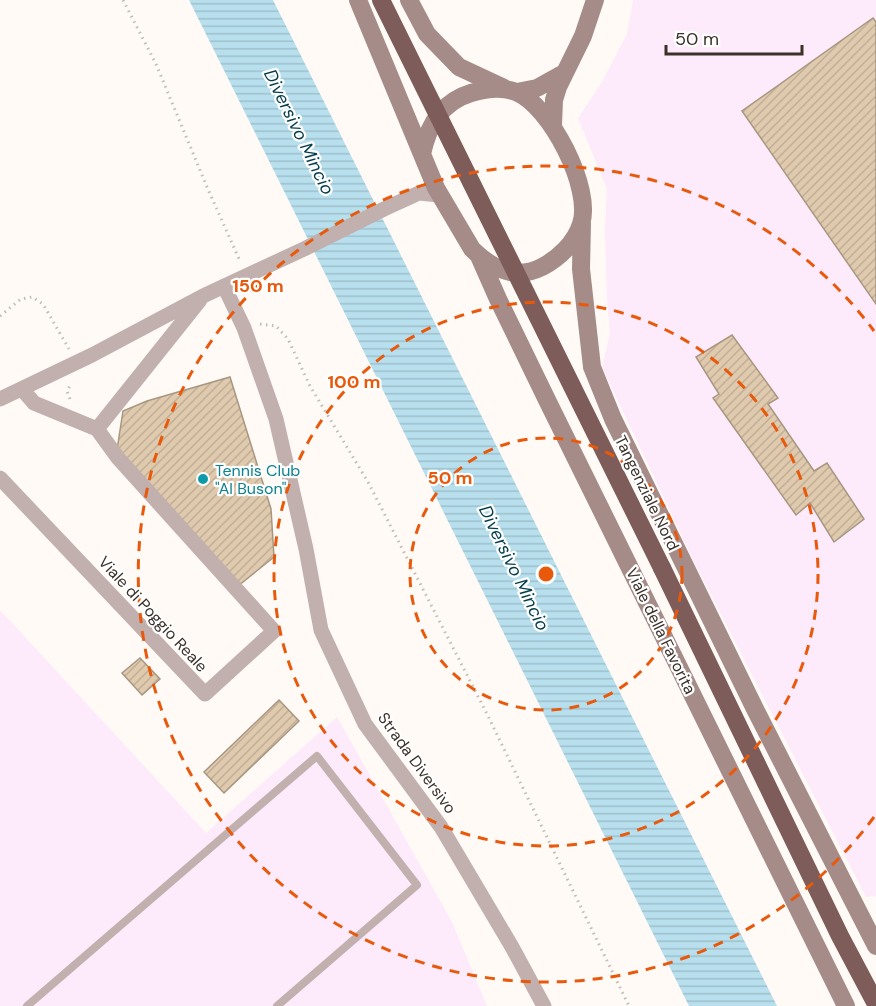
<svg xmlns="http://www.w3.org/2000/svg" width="876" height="1006" font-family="'DM Sans',sans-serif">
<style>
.industrial{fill:#fdeafa}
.water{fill:url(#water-rules)}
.building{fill:url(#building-hatch);stroke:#a79680;stroke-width:1.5}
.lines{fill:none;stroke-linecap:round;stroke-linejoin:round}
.path{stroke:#c1bbb6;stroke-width:3;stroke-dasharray:1.5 4.5;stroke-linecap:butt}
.lane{stroke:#c1b0ae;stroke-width:8}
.street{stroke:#c1b0ae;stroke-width:15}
.secondary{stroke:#a58c89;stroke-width:18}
.highway{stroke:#7e5c59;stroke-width:18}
.highway-bridge{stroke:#7e5c59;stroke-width:18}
.ring{fill:none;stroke:#e8590c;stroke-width:3;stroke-dasharray:10 8}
.culture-dot{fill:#0f9aa8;stroke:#fff;stroke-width:2}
.labels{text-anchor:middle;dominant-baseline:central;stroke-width:4.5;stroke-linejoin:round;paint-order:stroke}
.culture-label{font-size:16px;fill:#0d838f;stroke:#fff;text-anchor:start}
.street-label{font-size:16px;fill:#3a3129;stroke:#fff}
.water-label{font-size:18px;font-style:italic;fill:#043e4d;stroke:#fff}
.centre{fill:#e8590c;stroke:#fff;stroke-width:3}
.ring-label{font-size:18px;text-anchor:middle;font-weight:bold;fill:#e8590c;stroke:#fff;stroke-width:4.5;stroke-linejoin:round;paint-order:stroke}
</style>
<defs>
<pattern id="water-rules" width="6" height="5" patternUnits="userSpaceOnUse" patternTransform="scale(1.5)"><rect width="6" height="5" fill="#b8dfed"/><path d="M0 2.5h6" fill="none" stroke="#9fc0cb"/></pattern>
<pattern id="building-hatch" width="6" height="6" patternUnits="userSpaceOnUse" patternTransform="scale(1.5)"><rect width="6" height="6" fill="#e0caae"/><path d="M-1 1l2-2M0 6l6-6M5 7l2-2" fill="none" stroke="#c1ae96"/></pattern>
</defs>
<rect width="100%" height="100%" fill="#fffaf6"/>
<path class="industrial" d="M633 0H876V896L866 897 693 560 602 367 610 334 607 296 605 228 607 189 578 118 602 82 627 34Z
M0 610 206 833 337 717 452 922 487 1006H0Z"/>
<path class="water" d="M189 0H273L777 1006H689Z"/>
<path class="building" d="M873 18 876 22V304L742 111Z
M732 335 778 398 768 404 814 471 827 463 864 519 834 542 810 503 796 515 713 398 719 394 696 357Z
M230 377 271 509 274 557 238 586 117 450 123 411 147 401Z
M140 658 160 679 142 695 122 673Z
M279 700 299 721 224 793 204 772Z"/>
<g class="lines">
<path class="path" d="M123 0 156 64 207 187 240 261
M0 316 21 299 32 297 43 304 69 349
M260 324 276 326 288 339 310 386 368 482 487 714 629 1006
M70 399 67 391 71 384"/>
<path class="lane" d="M27 1006 317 756 417 885 277 1006"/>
<path class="street" d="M224 286 244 328 276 419 306 549 321 630 365 724 441 827 512 947 544 1006
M0 399 92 355 203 296 304 249 384 209 419 193 439 195
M97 429 200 300
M0 478 205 694 274 631 118 458 97 429 34 403 22 389"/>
<path class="secondary" d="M358 0 436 188 472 249C491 268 514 281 542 267 559 258 575 243 581 224 593 189 550 105 516 92 501 86 485 89 471 93 441 102 428 126 422 154
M409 0 427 34 459 67 504 88
M517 92 537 88 564 73
M553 125 554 100 558 87 583 36 595 0
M582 223 581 269 592 367 613 419 755 709 876 946
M479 256 498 299 548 402 846 1006"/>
<path class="highway" d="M662 568 840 936 876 1004"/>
<path class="highway-bridge" d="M381 0 662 568"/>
</g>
<g class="ring">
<circle cx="546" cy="574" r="136"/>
<circle cx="546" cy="574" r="272"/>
<path d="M874 817A408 408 0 1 1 874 331"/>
</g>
<circle class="culture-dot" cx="203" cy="479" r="6"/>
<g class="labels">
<g class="culture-label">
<text x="215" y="470">Tennis Club<tspan x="215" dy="18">"Al Buson"</tspan></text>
</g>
<g class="street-label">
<text transform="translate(647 493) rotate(64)">Tangenziale Nord</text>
<text transform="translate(153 614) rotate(47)">Viale di Poggio Reale</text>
<text transform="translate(661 631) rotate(64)">Viale della Favorita</text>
<text transform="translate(417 763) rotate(54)">Strada Diversivo</text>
</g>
<g class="water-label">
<text transform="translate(299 132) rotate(64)">Diversivo Mincio</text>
<text transform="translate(514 568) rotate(64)">Diversivo Mincio</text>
</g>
</g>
<circle cx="546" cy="574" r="9" class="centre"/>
<g class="ring-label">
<text x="258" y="292">150 m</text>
<text x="354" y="388">100 m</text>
<text x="450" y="484">50 m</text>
</g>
<path d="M666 45v9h136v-9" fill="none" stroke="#3a3129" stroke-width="3"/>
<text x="675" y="45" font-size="18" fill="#3a3129" stroke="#ffffff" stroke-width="4.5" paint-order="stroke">50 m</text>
</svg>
